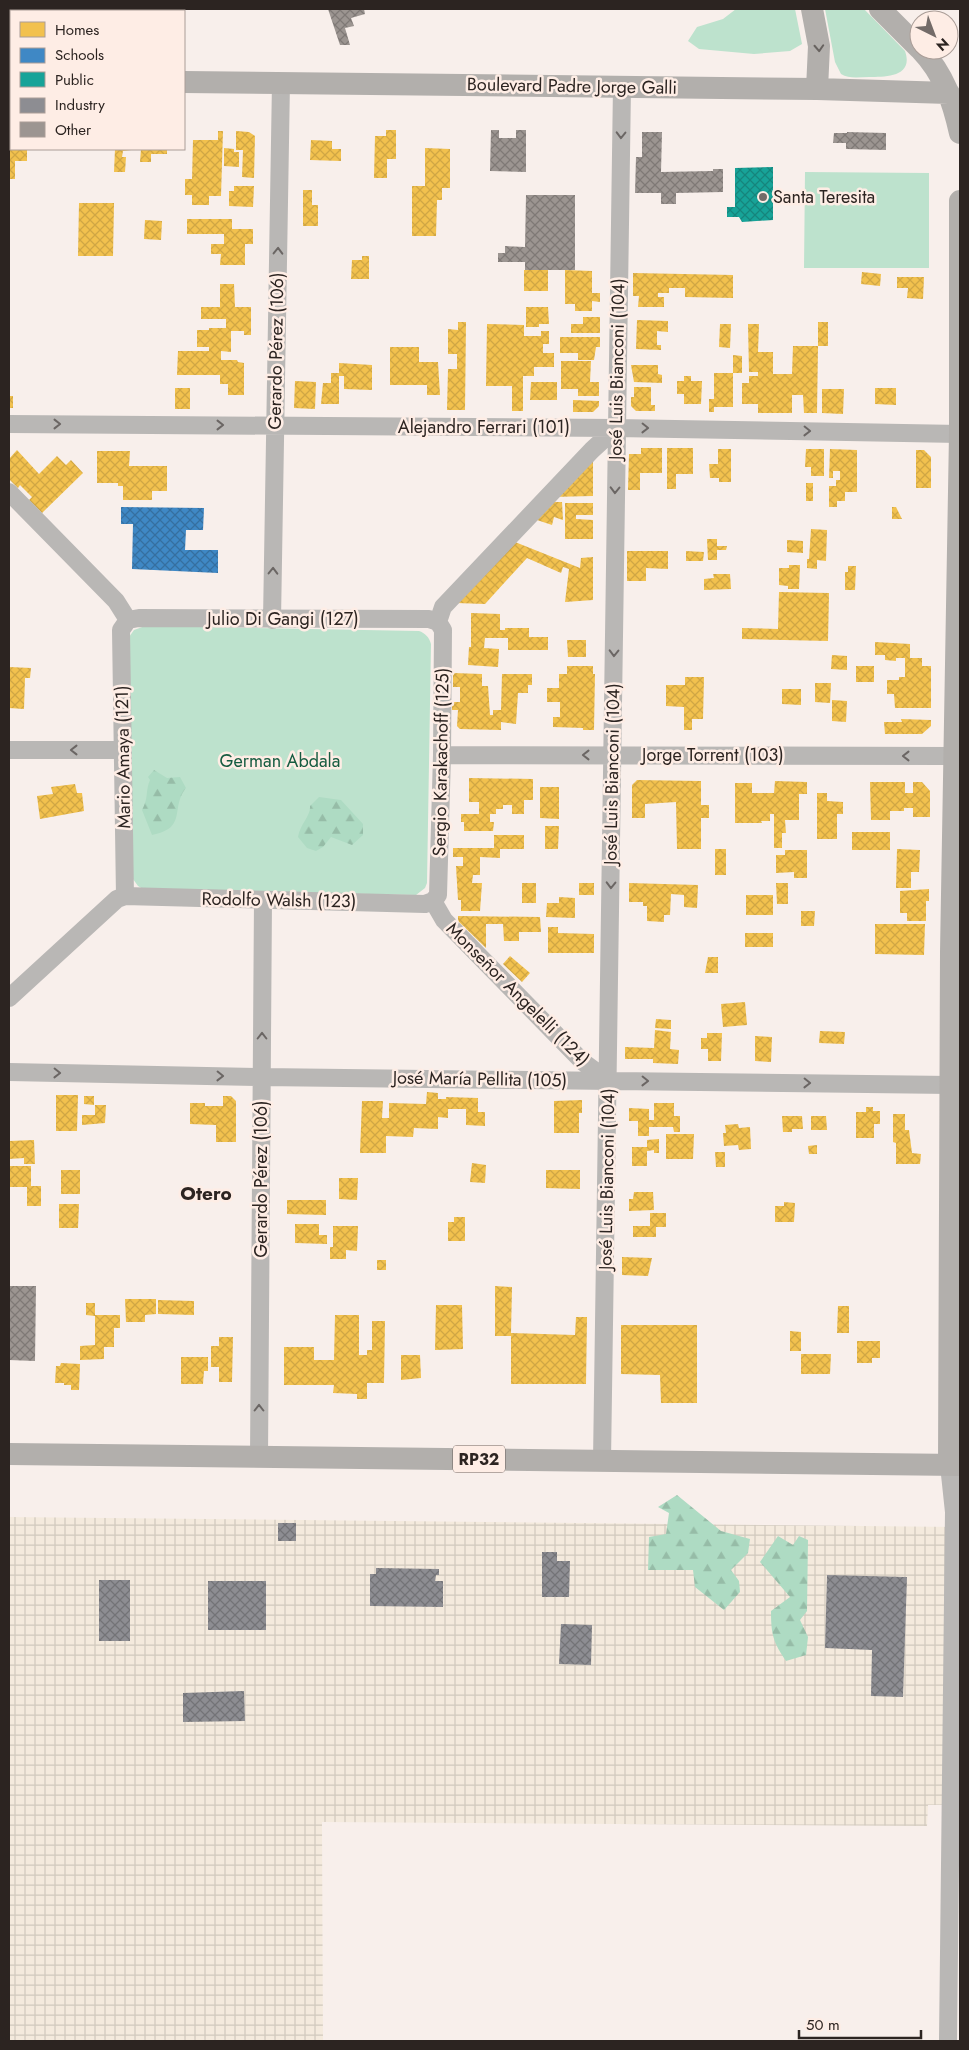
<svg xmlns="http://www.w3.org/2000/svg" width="969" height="2050" font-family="Jost,sans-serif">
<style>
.industrial{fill:url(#industrial-grid)}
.green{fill:#bde2cd}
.forest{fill:url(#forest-firs)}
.homes{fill:url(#homes-cross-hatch)}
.schools{fill:url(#schools-cross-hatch)}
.public{fill:url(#public-cross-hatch)}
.industry{fill:url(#industry-cross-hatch)}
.building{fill:url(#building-cross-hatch)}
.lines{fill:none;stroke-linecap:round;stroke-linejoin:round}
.minor{stroke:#b9b7b5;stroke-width:18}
.major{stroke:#b2afac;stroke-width:22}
.oneway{stroke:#686360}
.oneway2{stroke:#6b6664}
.poi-dot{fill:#736b68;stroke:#feede5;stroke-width:2}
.labels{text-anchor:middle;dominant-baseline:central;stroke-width:5;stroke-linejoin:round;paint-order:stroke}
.shield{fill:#feede5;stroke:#6b605c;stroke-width:1}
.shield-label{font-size:16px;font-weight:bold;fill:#2c2421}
.street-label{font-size:18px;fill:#2c2421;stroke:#feede5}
.poi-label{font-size:18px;fill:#2c2421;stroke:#feede5;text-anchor:start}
.park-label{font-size:18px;fill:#165c41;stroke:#feede5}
.neighbourhood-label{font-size:19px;font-weight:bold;fill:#2c2421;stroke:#feede5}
</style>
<defs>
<pattern id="industrial-grid" width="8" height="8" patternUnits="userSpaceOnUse" patternTransform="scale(1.25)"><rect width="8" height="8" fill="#f4eadd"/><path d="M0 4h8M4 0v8" fill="none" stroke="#d1c9bd"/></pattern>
<pattern id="forest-firs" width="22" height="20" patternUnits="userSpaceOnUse" patternTransform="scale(1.25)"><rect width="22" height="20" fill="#aedbc3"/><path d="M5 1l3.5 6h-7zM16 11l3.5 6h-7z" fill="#96bca7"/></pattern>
<pattern id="homes-cross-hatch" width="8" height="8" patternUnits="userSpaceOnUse" patternTransform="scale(1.25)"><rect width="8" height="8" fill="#f2c14e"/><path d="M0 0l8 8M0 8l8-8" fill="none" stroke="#d0a644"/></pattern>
<pattern id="schools-cross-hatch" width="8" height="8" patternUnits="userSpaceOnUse" patternTransform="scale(1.25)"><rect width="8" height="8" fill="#3f88c5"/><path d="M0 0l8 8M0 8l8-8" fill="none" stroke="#356fa0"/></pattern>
<pattern id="public-cross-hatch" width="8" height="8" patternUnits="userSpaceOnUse" patternTransform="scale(1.25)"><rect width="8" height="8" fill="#17a398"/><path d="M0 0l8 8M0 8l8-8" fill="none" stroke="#15857c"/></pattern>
<pattern id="industry-cross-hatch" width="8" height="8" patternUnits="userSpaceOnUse" patternTransform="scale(1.25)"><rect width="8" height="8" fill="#8d8d92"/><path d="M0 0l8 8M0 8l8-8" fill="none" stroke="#737377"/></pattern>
<pattern id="building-cross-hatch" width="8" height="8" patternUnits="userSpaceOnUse" patternTransform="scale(1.25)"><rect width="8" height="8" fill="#9c9591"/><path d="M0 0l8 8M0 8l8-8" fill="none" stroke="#7f7976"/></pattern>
</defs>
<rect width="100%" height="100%" fill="#f8efeb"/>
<path class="industrial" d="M9 1517 960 1527V1805H928L927 1826 322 1822 323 2041H9Z"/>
<path class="green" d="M736 9H795L802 44 790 51 754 54 699 49 688 41 697 27 723 19Z
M825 9H864L905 51C914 77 886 77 869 77 859 77 849 79 841 74L835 62Z
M805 172 929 173V268H804Z
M145 626 419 631C425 633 429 637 431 644L427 883 425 888 416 895 143 889 138 886 133 879 129 637 134 630Z"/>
<path class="forest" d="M154 770 167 778 180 777 186 788C170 808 188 828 152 835L142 810C149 797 145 792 150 780L148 777Z
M319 797 341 800 363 824V835L352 845 331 837 323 847 316 851 307 848 298 837C300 824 311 816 310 806Z
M677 1495 721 1531 750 1539 748 1553 731 1570 739 1581 740 1592 724 1610 695 1587 693 1570H648L649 1537 666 1534 669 1513 658 1507Z
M778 1536 793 1545 799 1536 808 1540 807 1611 800 1620 808 1637 806 1655 786 1661C773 1642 771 1634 771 1611L790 1597 760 1562Z"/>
<path class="homes" d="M9 128H11V149H27V161H15V179H9Z
M386 130H396V159H387V178H374L375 136H386Z
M218 131H223L221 196H209V205H192V195H185V179H192L193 140H218Z
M236 131 249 132 255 136 254 178 242 177 243 150H236Z
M311 140 332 141V149H341V161L310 160Z
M224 148 234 149V152H239V167L224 166Z
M425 148 450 149V188H442V200H437L436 236H412V186H425Z
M115 149H131V150L123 151 122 157H126L125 172H114Z
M141 149H167V154H151V162H140Z
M234 186H254L253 207 229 206V191H234Z
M303 190H312V205H318V226H303Z
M79 203H114L113 256H78Z
M187 219H232V229H253V244H245V265H220L221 254H211V244H224V234H187Z
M145 220 162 221 161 240 144 239Z
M362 256H369V279H351L352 260H362Z
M524 270H548V291H524Z
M565 270 592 271V293H600V302L592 301V311H575V304H565Z
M862 272 881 274 880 286 861 284Z
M633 273 733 275V298L685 297V288H669V293H658V297H664V307H638L639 296H633Z
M897 277H924L923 299 907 298 908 288H897Z
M220 284H234L235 307H251V335H244V331H231V352L221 351V360H237L238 362 244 363V395H228V384H220V375H177L178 351H209V347H197V330H209V328H226V319H201V307H220Z
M526 307H548L549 324H539V327H526Z
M583 317H600V333H571V324H583Z
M637 320 668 321V332L657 331V345H661V350L636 349Z
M458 322H466L465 410H447L448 369H457V354H448V329L458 330Z
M818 322H828V346H818Z
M487 324 524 325V336H541V331H549V344H543V353H554V367H534V376H523V411H512V386H486Z
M720 324H731L730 348 719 347Z
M748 324H759L758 352H773V374H792L793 346H818L817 413H804L803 395H792V413H758V404H742V383H749V376H758V372H749Z
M560 337H600V347H596L594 360H578V353H560Z
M390 347H419V362H438L440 395H427V385H390Z
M733 355 742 356V373H733V407H714V412H709V399H714V373H733Z
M561 361H591L590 382H599V396H578V389H561Z
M339 363 372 365V390L344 389V376H339V404H321L323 383H331V373H339Z
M631 365H658V374L662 375V383L634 382Z
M684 376H691V381H702L701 404H684V394H677V381H684Z
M295 381 316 382 315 409 294 408Z
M531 382H557V400H530Z
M634 387H651V405H655V411H636L631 406V397H634Z
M175 388H190V409H175Z
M875 388H896V405L875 404Z
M822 389H844L843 414 822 413Z
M9 396H13V408H9Z
M573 400 599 401V406L593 412H573Z
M641 448H662V473H640V490H628L629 454H641Z
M667 448H693V474H676V489H667Z
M718 449H731V482H719V478H710L709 464H718Z
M806 449H824V476H811V467H805Z
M830 449 857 450V492H845V501H837V507H829V486H836V480H840V471H833V478H829Z
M17 450 39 474 57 456 66 465 71 460 83 473 42 513 29 500 32 497 20 485 18 488 9 479V459Z
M916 450H924L931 457V488H916Z
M97 451H130L129 466H167V491H152V500H123V486H118V483H97Z
M593 457V496L550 497Z
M806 483H813V501H806Z
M546 502H562L563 520 554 517 552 525 531 518Z
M565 503H593V515H576V519L593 520V539H565Z
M892 507H896L902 519H892Z
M811 529 827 530 826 561 817 560V569L807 568V559H809Z
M707 539H717V546H727L726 550H717V560H708Z
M510 540 580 568 581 558 593 557V600L565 602 569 569 563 567 561 573 527 558 485 604 456 603Z
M787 540 803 541V553L787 552Z
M627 551H668V569L646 568V581H627Z
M686 551 704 552 703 561H686Z
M789 565H800L799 589H788V586L779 585V568H789Z
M848 566H856L855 590H845V572H848Z
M713 574H730L731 589 704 590V579L714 578Z
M779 592 829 593 828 641 742 639V628L778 629Z
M471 613 500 614V630H505V628H529V637H548V650H508V638H485L484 648 499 649 498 667 468 665 469 647H471Z
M567 640H586V657H568Z
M875 642 910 644V658H922V666H931V708H895L894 694H887V680H899V677H905V658H896V661L885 660V655H875Z
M832 655 847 656V670L831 669Z
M567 666H593V674H595L594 730H583V728L553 727V717H560V702H547V688H559V674H567Z
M856 666H874V682H856Z
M9 667 31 668 30 678H25L24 709 9 708Z
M453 673 482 674V686H488L490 715H493V710H501L502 674H532V685H528V693H518L516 724 501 722V730L460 729 457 726 458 710H452V702H460V687H453Z
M685 677H704L703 719H692V730H684V707L666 706V685H685Z
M815 683H831L830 703 815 702Z
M782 689H801V705L782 704Z
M832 700 847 701 846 722 832 721Z
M901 719 931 720V726L922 734H885L884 722H902Z
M469 778 533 779V800H524V814H512V805H503V809H496V814H490V822H494L493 831H464V822H461V814H479V802H469Z
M637 780 701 781V805H709V818H701V849H677L676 802 645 804V818H632V785Z
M775 781 807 782V794H799V820H785L786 833H782V848H774V814H770V821H761L762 823H735V783H752V793H774Z
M870 782H905V793H913V782H922L930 791V817H913V808H904V811H890V820H871Z
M75 784 77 793H82L84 811 40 819 37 796 53 794 51 787Z
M540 787H559V819L540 818Z
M817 793H827V801L843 802V814H837V839H817Z
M545 826H559L558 849H545Z
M852 832H890V850H852Z
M494 835H524V849H500V858L480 857V875H473L472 883H482L480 911H461V900H458L456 866H463V857H453V848H494Z
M715 849H726V875H715Z
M897 849 920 850 919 872H911V888H896Z
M785 850H807V878H794V872L776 873V855H785Z
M522 883H536V903H522Z
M579 883H594V895H579Z
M629 883 698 885 697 908 684 907V895L671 894 670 915H664V922L647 921V906H643V902H629Z
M776 883H788V904H777Z
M929 889V901H926V921H907V913H900V891Z
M746 895H773V915H746Z
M559 897 575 898V918L546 917 547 903H559Z
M801 911H815L814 926H801Z
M458 916 540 917 541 932H519V941H504L503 924H486V948L458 921Z
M875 924H925L924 955 875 954Z
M548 927H558V933L594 934V953H548Z
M745 933H773V947H745Z
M510 956 530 973 522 982 503 964Z
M708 957H718V973H705Z
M745 1002 747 1025 723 1027 721 1004Z
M656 1019 671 1020V1029L655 1028Z
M655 1030 671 1032 670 1049 679 1050 678 1064 653 1063V1059H625V1047L654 1048Z
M820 1031 845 1032 844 1044 819 1043Z
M707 1033H722L721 1061H708V1049H701V1038H707Z
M755 1036 772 1037 771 1062 755 1061Z
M427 1092 438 1093V1099H446V1097L478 1098V1112H485V1126L466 1125V1109H448V1118L438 1117V1129L414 1128 413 1137 386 1136V1153H360L362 1101H383L382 1118H389V1103L426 1104Z
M56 1095H78L77 1131H56Z
M84 1096H94V1105L84 1104Z
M223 1096H231L236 1101V1142H216V1125L190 1124V1103H205V1106H223Z
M582 1100V1113H579V1133H554V1101Z
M654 1103H674V1116H680V1132H674L673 1127H649V1136H638V1121H629V1108L649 1109V1120H654Z
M95 1105H106L105 1123 82 1125V1115H95Z
M866 1107H873V1111H880V1124H874V1138H856V1112H866Z
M893 1114H905V1130H909L912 1153 921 1154 920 1164H896V1143L893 1142Z
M782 1116H802L803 1129H792V1132H783Z
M811 1116H826L827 1130H811Z
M738 1124 739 1128 750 1127 751 1149 739 1150 738 1145 724 1146 723 1133H726L725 1125Z
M666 1134H694L693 1159H666Z
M659 1139V1153H654V1150L647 1151V1166H632V1147H647V1140Z
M34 1140 35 1164H24V1158L9 1159V1141Z
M817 1145V1154H809L808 1146Z
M715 1152H725V1167H716Z
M472 1163 486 1165 485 1183 470 1182Z
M10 1166H31V1186H41V1206H27V1187H10Z
M61 1170H80V1194H61Z
M546 1170H580V1189L546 1188Z
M339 1178H358L357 1200 339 1199Z
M634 1192H653L654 1210 629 1211V1199H633Z
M287 1200H326V1215L287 1214Z
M784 1202 795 1203 794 1222H775V1206H784Z
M59 1204H79L78 1228H59Z
M650 1213H666V1227H656V1237H633V1226H650Z
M454 1217H465V1241H448V1222H454Z
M295 1224H319V1235H327V1244L295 1243Z
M333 1226H358L357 1251 346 1250V1259H330V1247H333Z
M622 1257 652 1258 648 1276 622 1275Z
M377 1260H386V1270H377Z
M495 1286 512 1287 511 1333 575 1335 576 1317H587L586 1384H511V1336H495Z
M125 1299H156V1314L145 1315V1322H126Z
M158 1300 194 1301V1315L158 1314Z
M86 1303H95V1315H120V1328H114V1347H104V1359L80 1360V1346L95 1345V1316L86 1315Z
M436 1305H462L463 1349 435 1350Z
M838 1306H849V1333H837Z
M335 1315H359V1355H367V1350H372V1321H385L384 1383H367V1399H357V1394L333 1393 334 1385H284V1347H314V1360H334Z
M621 1325H697V1403H661L660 1375 621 1374Z
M790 1331 801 1332V1351H790Z
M219 1337H233L232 1382H219V1367H211V1346H219Z
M857 1341H880V1358H872V1363H857Z
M801 1354H831L830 1374H801Z
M401 1355H420L421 1378 401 1380Z
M181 1357H208V1371H204L203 1384H181Z
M61 1363 80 1364 79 1390H71V1385H64V1383H55L56 1366H60Z"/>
<path class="schools" d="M121 507 204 508 203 530H186L185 550H218V573L132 569 133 524H121Z"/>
<path class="public" d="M773 167V220L742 222 739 217H727V207H735V168Z"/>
<path class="industry" d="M278 1523H296V1541H278Z
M542 1552H557V1561H570L569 1597H542Z
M376 1568 439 1569V1575H436L435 1581H443V1607L370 1606V1574H376Z
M827 1575 907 1577 903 1697 871 1696 872 1650 825 1648Z
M99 1580H130V1641H99Z
M208 1581H266V1630H208Z
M561 1624 592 1625 591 1665 559 1664Z
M244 1691 245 1721 183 1722V1693Z"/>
<path class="building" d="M328 9H364L365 14 351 18 354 26 345 28 350 45H340Z
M491 130H499V138H516V130H526V172L490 171Z
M642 132H662L661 172 713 171V169H723V192L676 193V204H661V193H635L636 157H642Z
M847 132 886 133V150L846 149V143H833L834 133H847Z
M526 195H575V270H525V262H498V253H505V246L525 247Z
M9 1286H36L35 1361 9 1360Z"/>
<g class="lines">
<path class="minor" d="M9 424 616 428 960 434
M9 492 116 601 128 620
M128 620 139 618 429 619 438 622
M272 620 281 82
M438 622 443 607 592 450 616 428
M9 750H122
M442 755 954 756
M125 896 121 630 128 620
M433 901 438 895 442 755 443 630 438 622
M433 901 444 920 583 1062 609 1081
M9 998 117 899 125 896 425 904 433 901
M9 1072 262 1077 951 1085
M259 1457 263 900
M602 1461 622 86
M948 2041 954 1512 949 1465"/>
<path class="major" d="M812 9 819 46 817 89
M880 9 919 48
M921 50C944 74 953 102 960 133
M9 82H11
M184 82 817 89 949 93
M9 1454 960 1465
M949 1465 951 952 960 434V201"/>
</g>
<defs><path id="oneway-chevron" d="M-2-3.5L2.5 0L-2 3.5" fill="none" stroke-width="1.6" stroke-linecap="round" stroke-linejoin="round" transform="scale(1.25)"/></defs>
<use class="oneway" href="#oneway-chevron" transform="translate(819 48) rotate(87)"/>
<g class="oneway2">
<use href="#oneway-chevron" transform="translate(621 135) rotate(91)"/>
<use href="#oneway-chevron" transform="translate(278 251) rotate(-89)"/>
<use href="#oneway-chevron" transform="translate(57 424)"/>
<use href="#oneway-chevron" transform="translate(220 425)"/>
<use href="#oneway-chevron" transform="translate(645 428) rotate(1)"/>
<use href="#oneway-chevron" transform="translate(807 431) rotate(1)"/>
<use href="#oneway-chevron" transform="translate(615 490) rotate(91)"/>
<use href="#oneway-chevron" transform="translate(273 571) rotate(-89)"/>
<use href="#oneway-chevron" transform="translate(614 653) rotate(91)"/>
<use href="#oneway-chevron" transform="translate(74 750) rotate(180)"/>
<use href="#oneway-chevron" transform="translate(586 755) rotate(180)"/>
<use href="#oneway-chevron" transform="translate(906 756) rotate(-180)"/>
<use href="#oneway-chevron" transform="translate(611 885) rotate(91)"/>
<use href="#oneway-chevron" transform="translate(262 1036) rotate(-90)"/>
<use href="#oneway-chevron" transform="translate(57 1073) rotate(1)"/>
<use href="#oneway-chevron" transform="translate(220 1076) rotate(1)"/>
<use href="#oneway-chevron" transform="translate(645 1081) rotate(1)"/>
<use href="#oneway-chevron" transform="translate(807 1083) rotate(1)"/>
<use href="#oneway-chevron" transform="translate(259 1408) rotate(-90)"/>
</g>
<circle class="poi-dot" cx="763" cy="197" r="5"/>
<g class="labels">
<rect class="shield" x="453" y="1445.5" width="52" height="27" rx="4"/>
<g class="shield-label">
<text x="479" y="1459">RP32</text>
</g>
<g class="street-label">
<text transform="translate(572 86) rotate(1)">Boulevard Padre Jorge Galli</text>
<text transform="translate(276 351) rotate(-89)">Gerardo Pérez (106)</text>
<text transform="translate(617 369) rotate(-89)">José Luis Bianconi (104)</text>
<text x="484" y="427">Alejandro Ferrari (101)</text>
<text x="283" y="619">Julio Di Gangi (127)</text>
<text x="713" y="755">Jorge Torrent (103)</text>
<text transform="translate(123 757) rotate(-91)">Mario Amaya (121)</text>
<text transform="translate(441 762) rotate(-89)">Sergio Karakachoff (125)</text>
<text transform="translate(612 774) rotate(-89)">José Luis Bianconi (104)</text>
<text transform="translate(279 900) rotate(1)">Rodolfo Walsh (123)</text>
<text transform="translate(518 994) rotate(45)">Monseñor Angelelli (124)</text>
<text transform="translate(480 1079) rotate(1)">José María Pellita (105)</text>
<text transform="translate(261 1179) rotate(-90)">Gerardo Pérez (106)</text>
<text transform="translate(607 1179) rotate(-89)">José Luis Bianconi (104)</text>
</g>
<g class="poi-label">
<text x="773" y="197">Santa Teresita</text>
</g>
<g class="park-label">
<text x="280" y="761">German Abdala</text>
</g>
<g class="neighbourhood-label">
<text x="206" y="1193">Otero</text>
</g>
</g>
<rect width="969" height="2050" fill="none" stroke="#2c2421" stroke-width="20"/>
<rect x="10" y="10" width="175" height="140" fill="#feede5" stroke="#aa9d97"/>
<rect x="20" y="22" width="25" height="15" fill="#f2c14e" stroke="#aa9d97"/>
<text x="55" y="35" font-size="15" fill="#2c2421">Homes</text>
<rect x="20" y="48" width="25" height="15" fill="#3f88c5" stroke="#aa9d97"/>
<text x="55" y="60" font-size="15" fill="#2c2421">Schools</text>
<rect x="20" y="72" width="25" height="15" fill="#17a398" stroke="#aa9d97"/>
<text x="55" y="85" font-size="15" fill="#2c2421">Public</text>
<rect x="20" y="98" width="25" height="15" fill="#8d8d92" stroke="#aa9d97"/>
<text x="55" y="110" font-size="15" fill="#2c2421">Industry</text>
<rect x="20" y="122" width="25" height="15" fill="#9c9591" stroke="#aa9d97"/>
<text x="55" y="135" font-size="15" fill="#2c2421">Other</text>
<g transform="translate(934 35) rotate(138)"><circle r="24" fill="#feede5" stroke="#aa9d97"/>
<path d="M0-4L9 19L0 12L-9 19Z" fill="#736b68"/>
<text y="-8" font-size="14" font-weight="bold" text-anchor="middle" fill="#2c2421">N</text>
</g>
<path d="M799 2030v8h122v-8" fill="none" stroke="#2c2421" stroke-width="2.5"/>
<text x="806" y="2030" font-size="15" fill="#2c2421" stroke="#feede5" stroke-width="4" paint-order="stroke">50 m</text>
</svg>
